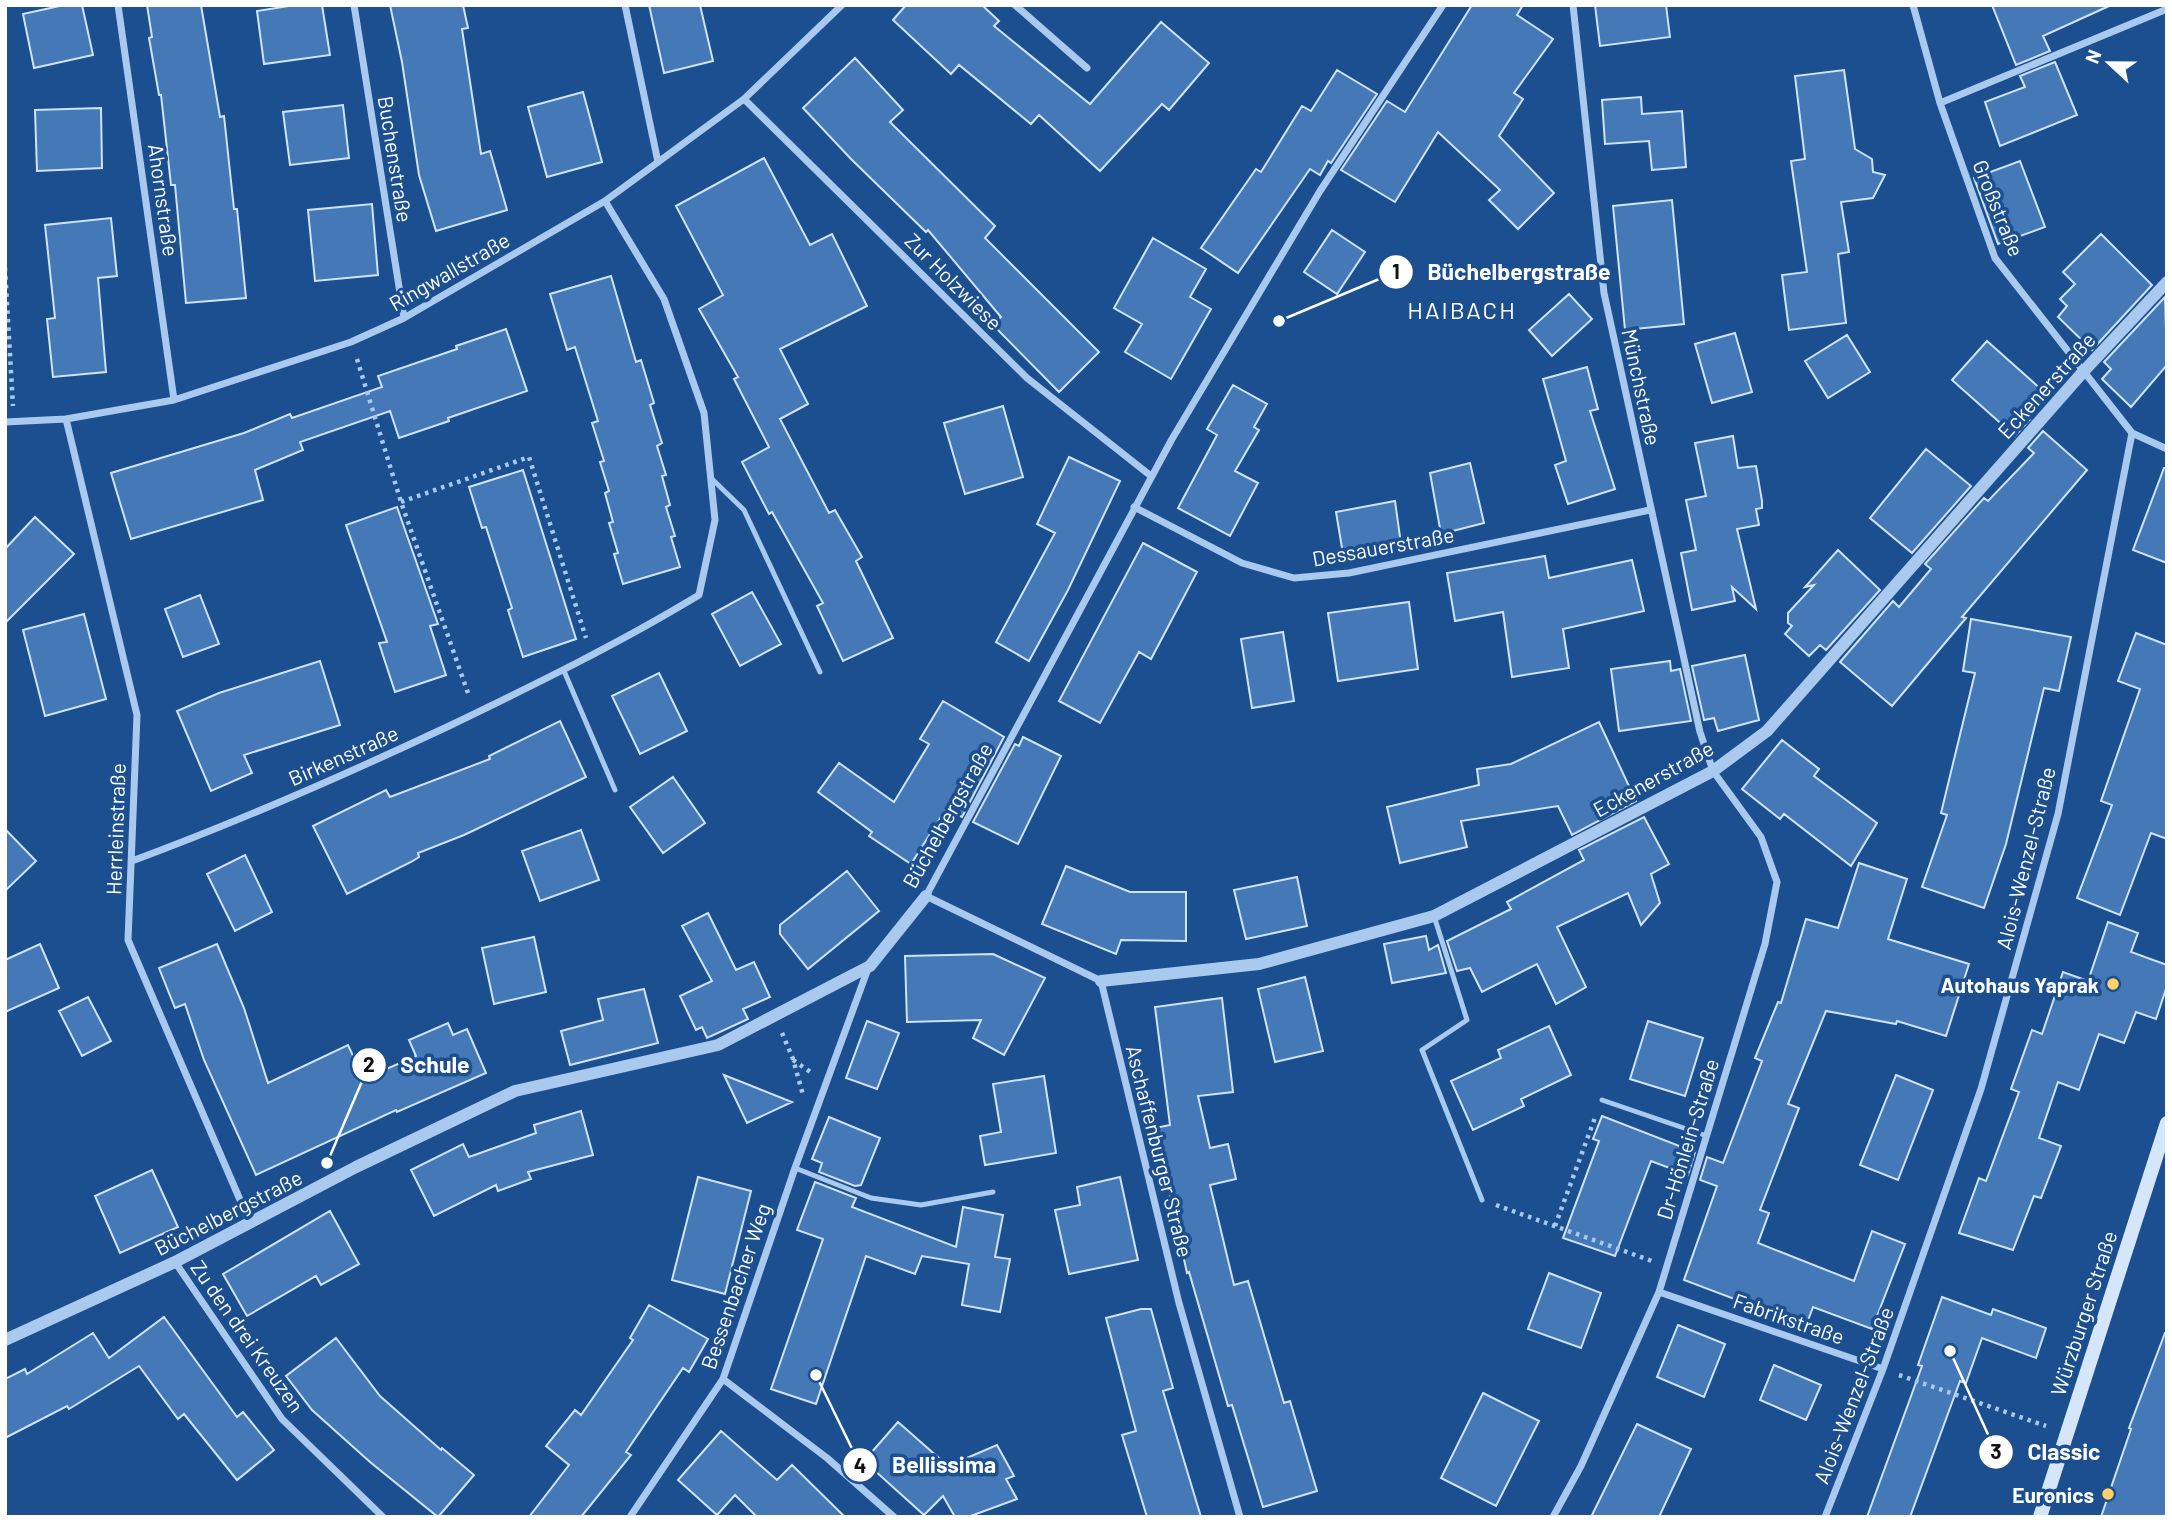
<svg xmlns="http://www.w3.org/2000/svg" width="2172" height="1522" font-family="Barlow,sans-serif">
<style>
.building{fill:#4478b7;stroke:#cfe3fa;stroke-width:2}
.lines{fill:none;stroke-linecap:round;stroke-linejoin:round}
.path{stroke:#a9c9ee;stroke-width:4.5;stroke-dasharray:3.5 5;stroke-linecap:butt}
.service{stroke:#a9c9ee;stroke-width:5}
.minor{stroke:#a9c9ee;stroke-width:7}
.tertiary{stroke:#a9c9ee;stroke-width:12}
.secondary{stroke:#d6e6fa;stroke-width:14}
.poi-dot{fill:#ffd166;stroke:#1b4f8f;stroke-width:2.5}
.labels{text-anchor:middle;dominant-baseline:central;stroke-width:7;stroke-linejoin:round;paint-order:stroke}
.street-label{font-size:21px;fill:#fff;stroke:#1b4f8f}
.poi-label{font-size:21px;font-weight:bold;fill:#fff;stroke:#1b4f8f;text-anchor:end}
.quarter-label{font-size:24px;letter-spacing:2px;fill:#fff;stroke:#1b4f8f}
.leader{fill:none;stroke:#fff;stroke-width:2.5}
.callout-dot{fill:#fff;stroke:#1b4f8f;stroke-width:2.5}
.mark-label{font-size:21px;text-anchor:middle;font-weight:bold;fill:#111}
.callout-label{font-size:23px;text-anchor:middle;font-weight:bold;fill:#fff;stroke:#1b4f8f;stroke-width:7;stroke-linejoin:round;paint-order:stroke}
</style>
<rect width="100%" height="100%" fill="#1b4f8f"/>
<path class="building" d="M64 5H82L93 55 34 68 23 14Z
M147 5H201L220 117 224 116 234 209H237L246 298 186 303 175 185H171L161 95H159L149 38 152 37Z
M295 5H322L330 55 264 64 257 11Z
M390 5H463L468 28 462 29 481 154 490 151 507 210 436 231 419 175 402 62Z
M649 5H700L713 61 664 73Z
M906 5H982L999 21 994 26 1090 104 1161 22 1209 63 1169 110 1162 104 1100 171 1039 115 1031 124 959 65 951 74 893 20Z
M1472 5H1523L1517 15 1553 39 1514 93 1523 99 1499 136 1554 193 1518 229 1489 200 1500 190 1438 132 1395 202 1341 170 1387 101 1405 112Z
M1595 5H1666L1670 37 1600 46Z
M1992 5H2109V6L2043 36 2050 51 2016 65Z
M855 58 903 110 890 122 995 226 985 238 1099 352 1059 392 993 325 1001 317 928 230 926 232 851 159 803 108Z
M2055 62 2077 115 2000 146 1985 102 2025 87 2020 76Z
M1337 70 1377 94 1331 163 1328 161 1320 175 1310 169 1238 273 1201 248 1256 169 1261 172 1302 106 1311 111Z
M1844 70 1855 149 1872 159 1873 172 1885 175 1873 198 1841 202 1849 252 1838 254 1846 323 1789 330 1782 275 1807 272 1791 161 1805 159 1795 76Z
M583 92 602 162 547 177 528 107Z
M1641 97 1642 114 1682 111 1686 167 1652 170 1649 141 1605 144 1602 100Z
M343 105 349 158 290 165 283 112Z
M101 108 102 168 37 171 35 110Z
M764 158 810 245 832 234 867 306 780 349 808 404 780 419 829 513 835 510 862 557 856 561 893 638 843 661 817 606 823 603 772 512 769 514 742 462 769 447 734 379 738 377 699 309 723 295 676 206Z
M2020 161 2045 227 1998 244 1974 178Z
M1672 200 1684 324 1625 330 1613 206Z
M372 204 378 275 315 281 308 210Z
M111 218 117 276 98 278 106 372 53 377 47 319 55 318 45 225Z
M1332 230 1365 252 1337 294 1304 272Z
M2101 234 2152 285 2092 350 2058 317 2067 306 2060 299 2075 284 2063 272Z
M1153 238 1206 269 1190 297 1211 309 1171 379 1125 352 1142 324 1114 308Z
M611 276 636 362 641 360 654 403 650 405 662 443 657 446 666 475 662 476 670 505 666 507 675 536 671 537 680 567 623 584 614 554 618 553 609 523 613 522 605 493 609 491 600 462 604 461 592 423 598 421 575 347 567 350 550 294Z
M1569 294 1592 319 1552 356 1529 330Z
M2165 297 2167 365 2131 407 2102 379 2111 369 2104 362Z
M506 329 527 391 448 418 449 421 399 438 390 411 300 442 303 450 255 470 263 500 131 539 111 473 244 433 290 414 292 418 382 387 378 376 457 349 456 346Z
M1735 333 1752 392 1712 403 1695 344Z
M1847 335 1870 372 1828 398 1805 361Z
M1987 341 2043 391 2023 413 2030 419 2015 436 1952 380Z
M1587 367 1598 409 1590 411 1615 489 1568 504 1555 465 1566 461 1543 379Z
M1233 385 1267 404 1254 427 1259 430 1235 471 1258 483 1230 536 1178 508 1217 435 1207 429Z
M1003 406 1023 477 965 494 944 423Z
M2043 431 2087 470 1962 617 1966 618 1892 706 1840 662 1893 601 1899 607 1931 569 1925 564 1984 498 1988 501 2034 453 2028 448Z
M1733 436 1738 468 1756 466 1762 501V508L1756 509 1759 525 1737 529 1756 609 1732 587 1735 601 1692 610 1681 553 1696 550 1686 500 1706 496 1695 443Z
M1926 449 1971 486 1912 553 1870 518Z
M1069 457 1120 481 1068 590 1029 661 996 642 1055 533 1037 524Z
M1470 463 1484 523 1441 534 1430 473Z
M2164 468H2167V563L2133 550Z
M523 470 576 639 523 657 508 610 512 608 486 527 482 528 469 487Z
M1395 501 1401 544 1343 554 1336 512Z
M397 507 438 624 430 626 446 675 395 692 379 643 387 642 346 525Z
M35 517 74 554 5 623V549Z
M1143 543 1197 572 1151 659 1139 652 1100 723 1059 701Z
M1838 550 1880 590 1826 650 1820 645 1809 656 1785 634 1792 626 1788 623V613L1814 585 1805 587Z
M1545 556 1549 578 1632 560 1644 611 1563 629 1569 668 1512 677 1503 612 1455 621 1447 573Z
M752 592 781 644 740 666 712 614Z
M200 595 219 644 183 657 165 609Z
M1409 602 1418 669 1338 681 1328 613Z
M84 614 106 699 45 716 23 630Z
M1971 619 2071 637 2059 691 2044 688 2006 844 1984 908 1922 887 1947 815 1941 813 1975 673 1963 671Z
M1283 632 1294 701 1252 708 1241 639Z
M2136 633 2167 645V839L2151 833 2120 915 2077 898 2112 805 2101 801 2140 689 2118 681Z
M1745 655 1759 720 1718 731 1714 718 1704 720 1692 666Z
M320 661 340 725 244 755 252 773 211 791 177 711 219 693Z
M1670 661 1671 671 1680 669 1691 721 1619 731 1611 669Z
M659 673 687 731 640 754 612 696Z
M943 701 1004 737 962 817 946 809 911 864 869 836 872 832 818 792 839 763 894 802 929 744 920 739Z
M560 721 586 777 464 835 418 853 419 857 411 862 347 894 313 826 386 790 390 797 490 759 489 756Z
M1599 722 1636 801 1572 835 1558 806 1461 821 1467 847 1400 863 1387 807 1479 785 1477 769 1511 764Z
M1023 737 1061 756 1018 844 973 822 1015 744 1019 746Z
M1782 740 1819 769 1814 776 1877 823 1851 866 1784 814 1780 819 1742 789Z
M673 777 705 823 663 853 630 807Z
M1644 817 1669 864 1651 874 1660 903 1641 925 1628 893 1557 927 1586 987 1556 1004 1537 964 1482 992 1470 968 1457 971 1447 941 1511 909 1507 902 1584 860 1579 850Z
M5 829 36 861 5 891Z
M581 830 599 880 540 901 522 851Z
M245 855 272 912 235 931 207 874Z
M1859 863 1907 879 1888 939 1969 964 1946 1036 1897 1021 1896 1024 1826 1011 1788 1104 1799 1108 1760 1210 1769 1213 1758 1243 1854 1281 1872 1231 1905 1244 1872 1329 1813 1307 1806 1326 1684 1280 1717 1186 1700 1180 1707 1157 1723 1163 1762 1061 1755 1058 1778 1002 1781 1003 1806 919 1838 928Z
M1066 866 1130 892H1186V941L1121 940 1116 954 1042 924Z
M847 871 879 911 808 969 780 934V925Z
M1297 877 1307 926 1246 939 1234 890Z
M708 913 736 970 754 962 770 997 743 1009 748 1019 707 1038 702 1027 696 1030 680 996 712 981 682 926Z
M2108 922 2138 933 2131 952 2167 965V986L2156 1019 2136 1012 2124 1043 2099 1034 2079 1090 2058 1082 2039 1138 2061 1146 2041 1198 2034 1196 2013 1250 1959 1233 1979 1178 1986 1181 2019 1092 2011 1089 2032 1030 2042 1034 2063 972 2088 981Z
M1426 936 1429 950 1438 945 1446 973 1392 983 1384 944Z
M534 937 546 992 494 1004 482 948Z
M40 944 59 988 5 1012V960Z
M217 944 244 1008 268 1083 348 1045 364 1079 416 1056 409 1040 448 1023 453 1035 467 1029 486 1073 397 1112 396 1110 256 1175 204 1060 185 1004 175 1008 159 968Z
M993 954 1045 978 1004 1055 973 1038 981 1020 907 1022 905 956Z
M1305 977 1323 1051 1275 1062 1258 989Z
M644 989 658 1043 570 1065 561 1031 603 1020 598 999Z
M88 997 111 1041 82 1056 59 1011Z
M1222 998 1233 1092 1198 1096 1210 1148 1228 1144 1236 1179 1210 1185 1234 1285 1248 1281 1284 1403 1290 1401 1317 1491 1263 1507 1232 1405 1228 1406 1189 1272 1187 1273 1155 1128 1170 1125 1155 1007Z
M867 1021 899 1033 877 1089 846 1078Z
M1648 1021 1703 1038 1685 1096 1630 1079Z
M1549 1026 1571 1075 1521 1099 1524 1106 1473 1130 1451 1081 1501 1058 1498 1050Z
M724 1075 792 1102 747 1123Z
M1896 1075 1933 1090 1898 1180 1860 1165Z
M1044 1076 1056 1153 985 1165 980 1136 1001 1132 993 1084Z
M581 1111 593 1155 528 1172 531 1179 498 1191 496 1185 434 1216 411 1170 463 1144 469 1157 536 1133 534 1125Z
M1602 1116 1695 1152 1688 1175 1651 1161 1615 1256 1563 1238 1599 1141 1593 1139Z
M829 1117 880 1138 861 1185 855 1186 819 1172 822 1163 812 1159Z
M152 1170 178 1227 120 1253 95 1196Z
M698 1177 751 1191 725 1294 672 1280Z
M1120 1177 1138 1260 1069 1274 1055 1210 1080 1205 1077 1187Z
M815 1182 856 1198 852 1207 956 1247 963 1207 1003 1215 995 1257 1010 1259 1000 1312 962 1305 969 1264 922 1256 915 1274 866 1256 816 1404 771 1389 823 1239 797 1230Z
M330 1211 359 1264 321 1285 316 1276 247 1316 223 1274Z
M1549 1273 1601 1293 1581 1348 1528 1329Z
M1942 1297 1991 1315 1993 1309 2046 1328 2036 1358 1982 1338 1966 1383 1960 1381 1910 1517H1867L1922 1366 1918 1365Z
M649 1305 708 1339 689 1372 683 1368 626 1452 631 1455 581 1517H529L569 1465 546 1446 575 1410 581 1415 633 1340 630 1338Z
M1141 1309H1151L1173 1388 1163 1391 1201 1517H1147L1122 1435 1136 1431 1106 1318Z
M164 1317 237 1417 243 1412 274 1450 237 1480 184 1414 178 1419 139 1366 69 1409 67 1406 5 1438V1379L25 1369 27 1374 93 1333 109 1358Z
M1678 1325 1725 1344 1704 1397 1657 1377Z
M2165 1333H2167V1517H2101L2131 1429 2129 1428Z
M336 1338 380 1396 441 1450 442 1448 474 1475 438 1517 370 1462 312 1410 286 1376Z
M1774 1365 1821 1385 1806 1420 1760 1400Z
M1483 1393 1539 1421 1496 1506 1441 1478Z
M898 1422 948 1466 997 1445 1014 1476 1006 1479 1017 1499 968 1517H955L943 1496 924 1515 864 1461Z
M1637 1424 1691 1449 1659 1517H1591Z
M721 1431 777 1480 792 1465 845 1517H757L735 1495 717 1515 678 1480Z"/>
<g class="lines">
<path class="path" d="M5 268 13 406
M357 359 401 502 469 696
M401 502 529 457 586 638
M782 1033 793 1059 803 1095
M793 1060 812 1073
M1496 1205 1652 1261
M1555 1226 1596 1115
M1899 1375 2046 1426"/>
<path class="service" d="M711 478 744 510 820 672
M564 671 615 790
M1434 916 1467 1020 1422 1050 1482 1200
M1602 1100 1707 1136
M795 1168 871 1198 921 1205 993 1192"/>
<path class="minor" d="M118 5 174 400
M354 5 404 318
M625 5 658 162
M1015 5 1087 68
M1913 5 1940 103 1995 258 2132 433 2167 449
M744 99 1027 378 1151 476
M1940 103 2167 9
M66 419 137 715 128 940 250 1223
M5 422 66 419 174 400 351 342 404 318 605 201 744 99 842 5
M1134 507 1242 563 1294 578 1349 573 1650 510
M132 861C240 821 345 775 449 726 534 685 618 644 699 595L715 520 704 413 664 299 605 201
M175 1262 282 1419 383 1517
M1659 1292 1883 1369
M723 1379 827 1458 894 1517
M630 1517 723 1379 795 1168 869 966
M1240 1517 1179 1303 1101 981 926 896 1172 439 1320 191 1443 5
M1553 1517 1581 1466 1659 1292 1765 944 1777 882 1761 837 1713 771 1700 732 1604 293 1573 5
M1825 1517 1883 1369 1981 1089 2058 814 2132 433"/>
<path class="tertiary" d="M1101 981 1259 964 1434 916 1713 771 1767 731 2083 372 2167 282
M5 1340 175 1262 356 1167 515 1091 718 1045 870 966 926 896"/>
<path class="secondary" d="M2040 1517 2167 1123"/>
</g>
<g class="poi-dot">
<circle cx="2113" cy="984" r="7"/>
<circle cx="2108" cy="1494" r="7"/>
</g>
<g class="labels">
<g class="street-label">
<text transform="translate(396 159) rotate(81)">Buchenstraße</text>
<text transform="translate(164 200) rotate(82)">Ahornstraße</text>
<text transform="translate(1999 208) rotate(68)">Großstraße</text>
<text transform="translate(449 271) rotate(-30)">Ringwallstraße</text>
<text transform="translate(954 281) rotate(45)">Zur Holzwiese</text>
<text transform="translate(2046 385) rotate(-48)">Eckenerstraße</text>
<text transform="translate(1642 387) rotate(78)">Münchstraße</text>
<text transform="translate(1383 546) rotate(-10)">Dessauerstraße</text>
<text transform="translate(343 755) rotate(-24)">Birkenstraße</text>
<text transform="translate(1653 778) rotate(-29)">Eckenerstraße</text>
<text transform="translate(947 815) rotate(-61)">Büchelbergstraße</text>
<text transform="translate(115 829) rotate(-88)">Herrleinstraße</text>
<text transform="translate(2025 858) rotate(-76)">Alois-Wenzel-Straße</text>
<text transform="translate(1687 1139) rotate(-73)">Dr-Hönlein-Straße</text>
<text transform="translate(1160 1151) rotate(76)">Aschaffenburger Straße</text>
<text transform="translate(228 1212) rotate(-27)">Büchelbergstraße</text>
<text transform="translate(735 1286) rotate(-71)">Bessenbacher Weg</text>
<text transform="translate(2083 1313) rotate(-72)">Würzburger Straße</text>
<text transform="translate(1789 1318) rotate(19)">Fabrikstraße</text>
<text transform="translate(248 1336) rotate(55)">Zu den drei Kreuzen</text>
<text transform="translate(1853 1395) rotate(-69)">Alois-Wenzel-Straße</text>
</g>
<g class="poi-label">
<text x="2099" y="984">Autohaus Yaprak</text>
<text x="2094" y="1494">Euronics</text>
</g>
<g class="quarter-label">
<text x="1462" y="309">HAIBACH</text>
</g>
</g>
<path class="leader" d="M1279 321L1396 272M327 1163L369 1065M1950 1351L1996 1452M816 1375L860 1465"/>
<g class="callout-dot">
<circle cx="1279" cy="321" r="7"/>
<circle cx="327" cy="1163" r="7"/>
<circle cx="1950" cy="1351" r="7"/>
<circle cx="816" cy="1375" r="7"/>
<circle cx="1396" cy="272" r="18"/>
<circle cx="369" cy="1065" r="18"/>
<circle cx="1996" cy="1452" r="18"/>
<circle cx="860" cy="1465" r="18"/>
</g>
<g class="mark-label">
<text x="1396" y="279">1</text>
<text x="369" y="1072">2</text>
<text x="1996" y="1459">3</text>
<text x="860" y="1473">4</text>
</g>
<g class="callout-label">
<text x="1519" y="280">Büchelbergstraße</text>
<text x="435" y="1073">Schule</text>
<text x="2064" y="1460">Classic</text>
<text x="944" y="1473">Bellissima</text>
</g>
<rect width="2172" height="1522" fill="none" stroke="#ffffff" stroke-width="14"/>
<g transform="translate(2109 63) rotate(292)" stroke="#1b4f8f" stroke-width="5" paint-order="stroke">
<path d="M0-5L12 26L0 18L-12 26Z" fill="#ffffff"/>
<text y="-10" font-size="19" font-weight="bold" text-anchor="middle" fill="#ffffff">N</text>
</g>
</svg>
